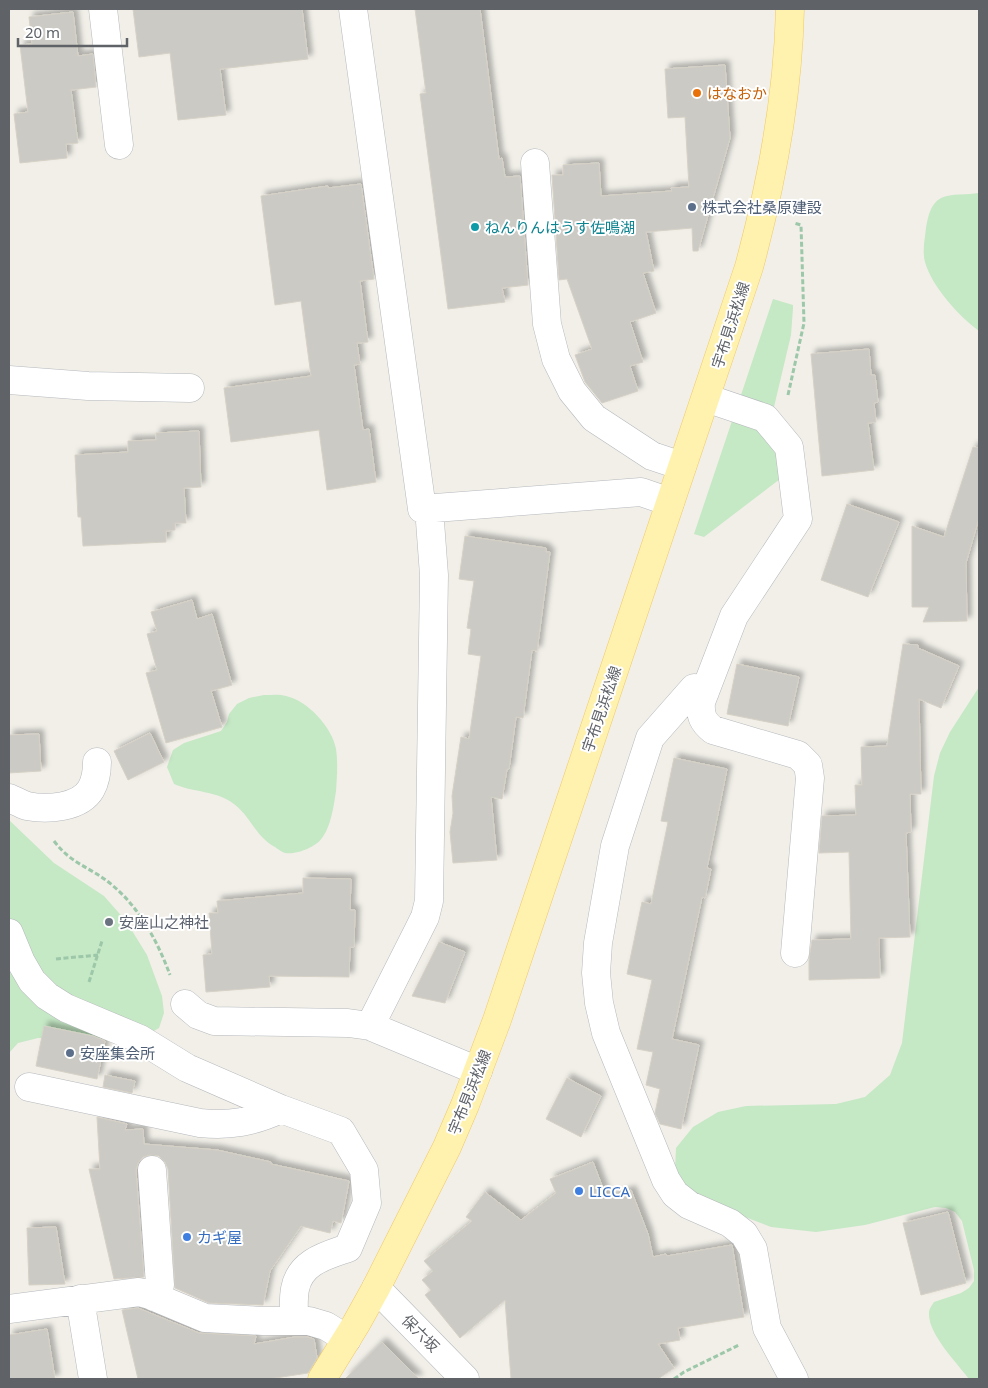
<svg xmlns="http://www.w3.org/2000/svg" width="988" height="1388" font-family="'Noto Sans','Noto Sans JP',sans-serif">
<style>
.green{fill:#c5e8c5}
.building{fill:#cccac5;stroke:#d6d1c6;filter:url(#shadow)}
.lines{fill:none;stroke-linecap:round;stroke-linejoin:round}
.minor-casing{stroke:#b5b8bc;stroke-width:29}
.major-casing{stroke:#f2c960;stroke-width:29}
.path{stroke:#9cc7a9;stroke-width:3;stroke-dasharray:5 2.5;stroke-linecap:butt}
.minor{stroke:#fff;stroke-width:28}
.major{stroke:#fff2af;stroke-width:28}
.food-dot{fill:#e8710a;stroke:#fff;stroke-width:2}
.service-dot{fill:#5c6f8a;stroke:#fff;stroke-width:2}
.culture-dot{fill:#0f9aa8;stroke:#fff;stroke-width:2}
.worship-dot{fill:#6b7280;stroke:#fff;stroke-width:2}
.shop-dot{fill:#3f7fe0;stroke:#fff;stroke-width:2}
.labels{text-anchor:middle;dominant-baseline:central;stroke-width:4;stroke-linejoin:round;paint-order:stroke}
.food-label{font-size:15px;fill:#c56008;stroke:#fff;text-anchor:start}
.service-label{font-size:15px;fill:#4e5e75;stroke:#fff;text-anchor:start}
.culture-label{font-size:15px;fill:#0d838f;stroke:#fff;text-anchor:start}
.street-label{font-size:15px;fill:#5f6368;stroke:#fff}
.worship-label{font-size:15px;fill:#5b616d;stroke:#fff;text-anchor:start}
.shop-label{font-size:15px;fill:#366cbe;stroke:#fff;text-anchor:start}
</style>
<defs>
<filter id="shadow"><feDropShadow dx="4.5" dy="-4.5" stdDeviation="2.5" flood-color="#0004"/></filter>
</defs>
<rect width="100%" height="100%" fill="#f1efe8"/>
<path class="green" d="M979 193V331C959 316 932 287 925 262 922 251 925 239 926 228 928 217 930 204 941 198 951 193 968 195 979 193Z
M773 299 793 305V308L791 335 774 407 741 395Z
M732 421 757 430 776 453 780 479 704 537 694 534Z
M979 687V1379H969C957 1363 928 1334 929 1313 929 1309 932 1305 934 1302L961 1293 969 1288 974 1281V1270L962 1221 955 1212 946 1208 935 1207 865 1225 816 1232 771 1227 714 1205 683 1187 675 1170 676 1148 693 1127 718 1112 746 1106 836 1104 865 1097 890 1075 902 1043 934 776 940 753 950 732Z
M264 695C271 695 280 694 286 696 308 701 332 727 336 749 338 762 337 777 336 791 334 804 331 827 322 838 316 847 296 855 285 853 282 852 278 849 275 847 255 836 252 818 234 804 216 790 194 793 174 784L167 767 173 750 184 743 221 731 227 722 229 714 237 704 249 698Z
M9 820 54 863 104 896 126 921 147 955 162 996 164 1013 159 1028 145 1036 128 1038H38L18 1043 9 1053Z"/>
<path class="building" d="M133 9H302L308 59 220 69 226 115 178 120 170 53 139 57Z
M415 9H480L499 159 502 158 505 177 520 176 528 285 502 288 505 302 448 309 420 94 426 93Z
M73 12 78 56 93 54 96 87 71 90 78 143 66 144 67 158 20 163 14 114 28 112 20 45 32 44 29 17Z
M725 65 730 138 698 251H693L692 228 646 232 654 271 643 273 656 313 630 322 643 362 630 366 638 391 602 403 585 382 575 355 592 349 567 279 559 280 552 175H563V165L599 163 601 196 672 191 671 188 689 187 685 117 668 118 665 69Z
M361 184 374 279 360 281 368 342 357 343 360 364 354 365 363 430 369 429 376 482 327 490 319 430 231 442 224 388 311 376 301 301 275 305 261 196 328 186V188Z
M869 349 871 375H875L878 402 874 403 876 422 868 423 874 470 822 476 811 354Z
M199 431 201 487 184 488 186 523H175V530L166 531V542L83 546 81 517H78L75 455 128 452V441L156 440V433Z
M973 447 979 448V518L966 563 967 621 923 622 929 607H912V526L944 537Z
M847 504 899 522 868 597 821 580Z
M465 536 546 548V552H550L537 651 532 650 523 718 516 717 509 769H507L502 799 491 797 497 860 453 863 450 832 453 813 452 796 461 737 469 739 481 656 468 654 471 629 467 628 474 581 459 579Z
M192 600 197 619 212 614 232 685 211 691 222 727 166 743 146 673 157 670 147 634 157 631 151 612Z
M903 644 918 645V648L959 666 941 708 919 699 921 794H910L911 832 906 833 910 937 879 938 880 978 809 980V960L812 940 851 939 849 852 819 853 822 816 856 815 855 785H862L861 747 887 746Z
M737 664 799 677 788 726 727 714Z
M150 733 164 762 128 780 114 751Z
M39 734 41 771 9 773V735Z
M674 758 727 769 707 868 711 869 705 898 702 897 672 1039 699 1045 681 1129 660 1124 655 1113 660 1089 646 1085 653 1052 637 1049 652 980 627 974 642 902 651 904 668 822 661 821Z
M303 878 351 879 350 910H355L354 947H350L349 977 269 976 270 987 206 992 203 955 212 954 209 913H218L217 901 303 893Z
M439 942 465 952 445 1003 412 996Z
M44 1026 93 1036 105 1041 97 1079 36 1066Z
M105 1075 135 1081 132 1093 103 1087Z
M567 1078 601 1096 581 1137 546 1119Z
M97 1117 127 1124 125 1130 143 1129 144 1144 217 1150 271 1162V1164L349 1181 341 1223 333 1221 330 1233 301 1226 270 1271 263 1305 209 1303 175 1288 168 1169 165 1162 159 1156 150 1155 143 1157 138 1163 136 1171 144 1277 114 1279 89 1169H100Z
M593 1162 607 1199 631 1190 648 1234 653 1257 666 1254 667 1256 732 1245 744 1317 678 1328 680 1340 658 1344 674 1368 658 1379H511L505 1300 460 1338 425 1295 431 1290 422 1280 433 1271 424 1261 472 1221 466 1217 485 1192 521 1220 556 1193 550 1179Z
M948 1212 966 1283 921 1295 903 1223Z
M56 1227 65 1284 29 1285 27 1228Z
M138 1308 199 1333 256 1336 254 1344 295 1337H307L314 1339 317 1358 308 1373 269 1379H138L122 1310Z
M47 1329 55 1379H9V1335Z
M382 1342 419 1379H345Z"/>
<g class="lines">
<defs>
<path id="minor" d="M103 9 119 145
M353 9 422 509 641 492 670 502
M535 163 547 324 556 359 572 391 594 418 652 456 682 466
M9 380 88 386 190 388
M706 398 765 418 789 447 798 519 734 616 701 702C700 716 703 722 713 730L798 755 808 765 810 778 795 953
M705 692 694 688 650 738 615 846 598 943 596 973 599 1003 606 1033 666 1180 675 1194 689 1205 730 1223 744 1234 753 1249 767 1328 794 1379
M9 798C14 800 21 804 27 806 47 810 80 808 91 789 96 780 97 772 97 762
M9 933 21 962 32 981 47 996 66 1008 140 1039 187 1068 281 1109 341 1131 364 1170 367 1203 348 1248C325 1256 300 1262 295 1289 293 1299 294 1311 294 1321
M185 1004 198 1015 214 1021 348 1023 370 1026 478 1071
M370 1026 418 931 425 917 429 901 434 575 429 508
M29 1087 200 1123C231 1126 252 1122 281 1109
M152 1170 160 1285 154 1297
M376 1288 465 1379
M80 1299 93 1379
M9 1309 139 1292 150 1295 205 1318 263 1321H309L326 1326 347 1339"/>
<path id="major" d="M322 1379 356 1324 376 1288 447 1147 465 1105 497 1020 749 267C772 182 788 96 790 9"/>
</defs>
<use href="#minor" class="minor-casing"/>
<use href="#major" class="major-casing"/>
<path class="path" d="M788 395 804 323 801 225 794 223
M54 841C72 865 91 867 112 885 139 907 158 942 170 975
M56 959 98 955
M89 982 102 941
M674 1379 684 1372 739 1345"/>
<use href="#minor" class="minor"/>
<use href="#major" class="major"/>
</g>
<circle class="food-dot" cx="697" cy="93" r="5"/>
<g class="service-dot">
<circle cx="692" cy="207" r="5"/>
<circle cx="70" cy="1053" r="5"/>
</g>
<circle class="culture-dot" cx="475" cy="227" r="5"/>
<circle class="worship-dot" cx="109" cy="922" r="5"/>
<g class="shop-dot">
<circle cx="579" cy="1191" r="5"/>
<circle cx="187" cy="1237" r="5"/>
</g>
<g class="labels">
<g class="food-label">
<text x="707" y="93">はなおか</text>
</g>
<g class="service-label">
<text x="702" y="207">株式会社桑原建設</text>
<text x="80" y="1053">安座集会所</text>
</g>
<g class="culture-label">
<text x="485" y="227">ねんりんはうす佐鳴湖</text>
</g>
<g class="street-label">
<text transform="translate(730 325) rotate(-72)">宇布見浜松線</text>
<text transform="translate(601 709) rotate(-71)">宇布見浜松線</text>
<text transform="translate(469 1092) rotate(-68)">宇布見浜松線</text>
<text transform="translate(421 1333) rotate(45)">保六坂</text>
</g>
<g class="worship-label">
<text x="119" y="922">安座山之神社</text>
</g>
<g class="shop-label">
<text x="589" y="1191">LICCA</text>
<text x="197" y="1237">カギ屋</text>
</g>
</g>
<rect width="988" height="1388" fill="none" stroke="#5f6368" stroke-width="20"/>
<path d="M18 38v8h109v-8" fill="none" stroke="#5f6368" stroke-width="2.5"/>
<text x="25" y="38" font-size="15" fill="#5f6368" stroke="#ffffff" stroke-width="4" paint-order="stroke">20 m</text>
</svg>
